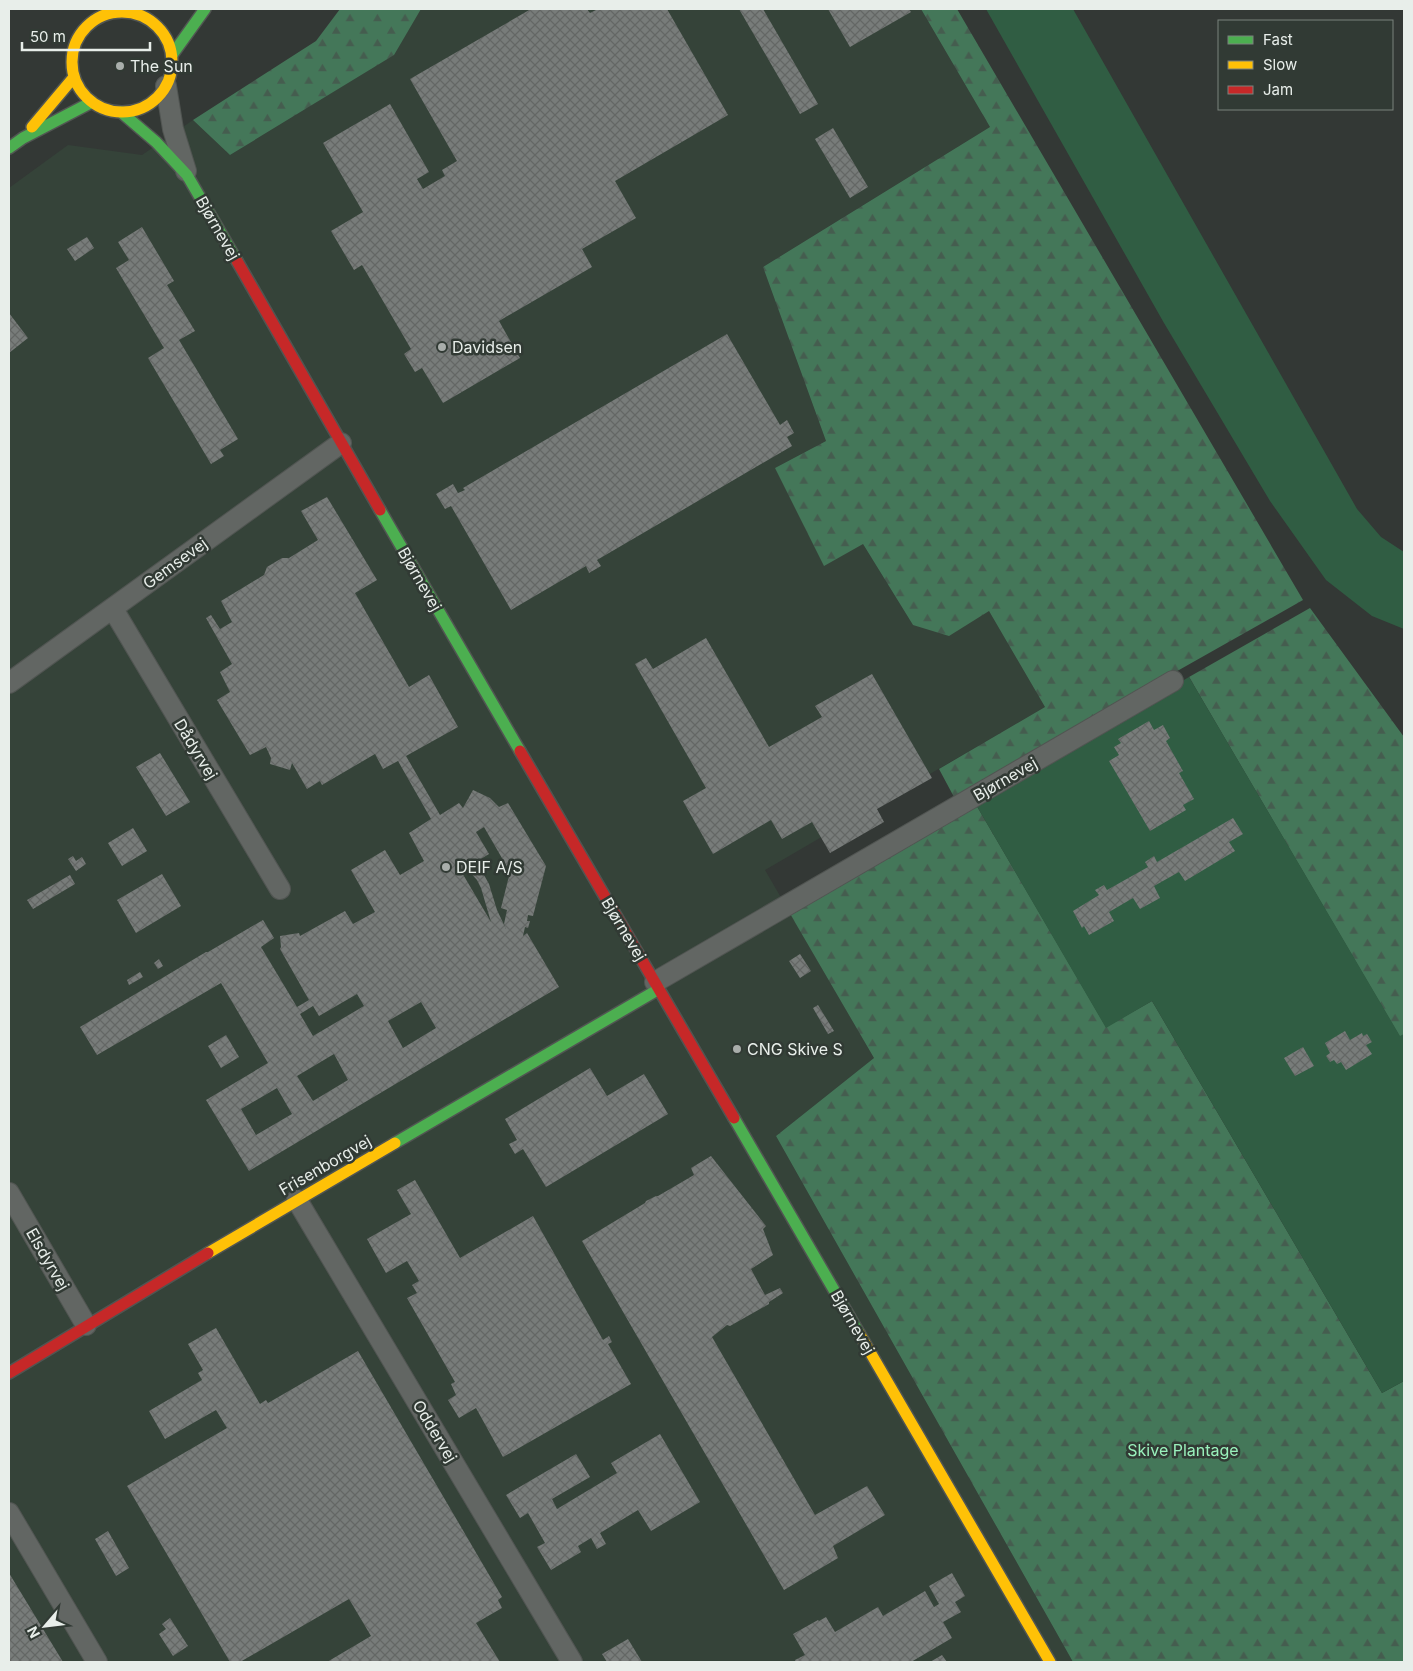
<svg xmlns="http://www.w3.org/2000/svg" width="1413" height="1671" font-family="Inter,sans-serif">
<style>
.built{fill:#354339}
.forest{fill:url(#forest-firs)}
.park{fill:#305d43}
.building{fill:url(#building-cross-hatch);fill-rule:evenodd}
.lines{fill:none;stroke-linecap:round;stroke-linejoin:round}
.street-casing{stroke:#515552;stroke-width:22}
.fast-casing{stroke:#515552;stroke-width:14}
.slow-casing{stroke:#515552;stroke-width:14}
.jam-casing{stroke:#515552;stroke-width:14}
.street{stroke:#626663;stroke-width:20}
.fast{stroke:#4caf50;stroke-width:11}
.slow{stroke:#ffc107;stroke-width:11}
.jam{stroke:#c62828;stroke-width:11}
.poi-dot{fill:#a9aeab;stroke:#313a34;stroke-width:2}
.labels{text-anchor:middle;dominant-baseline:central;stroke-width:5;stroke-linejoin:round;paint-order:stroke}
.poi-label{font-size:16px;fill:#e8eeea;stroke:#313a34;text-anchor:start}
.street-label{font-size:16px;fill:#e8eeea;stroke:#313a34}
.park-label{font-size:16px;fill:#9af1bc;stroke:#313a34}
</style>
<defs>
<pattern id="forest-firs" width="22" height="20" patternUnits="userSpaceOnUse" patternTransform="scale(1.25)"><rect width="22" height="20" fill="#447759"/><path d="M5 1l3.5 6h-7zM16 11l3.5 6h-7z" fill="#455d4f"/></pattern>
<pattern id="building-cross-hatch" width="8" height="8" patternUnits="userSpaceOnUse" patternTransform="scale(1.25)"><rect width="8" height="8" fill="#787c7a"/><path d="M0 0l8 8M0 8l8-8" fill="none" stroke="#646765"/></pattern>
</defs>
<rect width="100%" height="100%" fill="#333835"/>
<path class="built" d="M421 9H921L990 127 763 267 826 441 775 468 863 544 913 625 989 611 1045 707 765 870 874 1058 776 1136 1073 1662H9V188L68 145 142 155 193 120 230 155 393 55Z"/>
<path class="forest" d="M340 9H421L394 55 230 155 193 120 316 41Z
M921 9H957L1303 600 954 797 939 769 1045 707 989 611 949 636 913 625 863 544 824 566 775 468 826 441 763 267 990 127Z
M1310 608 1404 737V1034L1400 1037 1189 677Z
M975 803 1106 1027 1152 1001 1382 1393 1404 1381V1662H1073L776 1136 874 1058 789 912Z"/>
<path class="park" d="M986 9H1073L1357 509 1381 537 1404 552V629L1372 616 1326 580 1270 501 1164 323Z
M1189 677 1400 1036 1404 1034V1381L1382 1393 1152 1001 1106 1028 975 803Z"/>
<path class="building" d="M531 9H587L590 13 598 9H667L728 115 615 181 636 218 582 249 592 267 499 321 520 358 443 403 422 368 415 372 404 354 411 349 362 265 354 270 331 231 363 212 323 143 390 104 429 172 417 179 423 189 445 176 442 170 457 161 410 79Z
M739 9H763L818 104 800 114Z
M828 9H909L911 12 850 47Z
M833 128 868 187 850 198 815 139Z
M142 227 174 281 167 285 195 331 179 340 238 439 220 450 224 456 211 464 148 358 164 348 116 268 129 260 118 242Z
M87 237 94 248 75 261 67 249Z
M9 313 28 338 9 353Z
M727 334 780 425 787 420 794 433 787 437 792 446 597 560 601 566 589 573 586 566 511 610 451 506 445 509 436 494 453 484 458 493 465 490 463 488Z
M327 497 377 580 355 593 409 687 429 675 458 727 406 756 440 815 459 803 463 808 473 790 490 798 499 807 508 803 546 866 533 916 528 915 527 921H530L528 928 525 927 523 936 527 933 559 987 249 1171 206 1100 268 1063 221 983 97 1055 80 1027 206 952H208L263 920 274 938 261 947 297 1007 309 1000 280 949 281 947 280 936 299 933 300 936 345 911 353 924 375 912 351 870 385 850 400 875 424 861 409 833 431 819 398 761 383 769 375 754 322 785 320 781 307 789 292 763 290 770 270 764 271 758 266 747 250 755 217 700 230 692 220 672 232 664 206 618 211 615 220 629 232 622 221 601 264 575 267 567 282 558H289L318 540 301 511ZM484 827 510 872 501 908 507 910 504 924 506 929 497 910 489 884 484 875 474 863 489 854 476 832ZM466 868 477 880 481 888 491 922 461 871ZM357 994 364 1006 313 1036 300 1014 313 1006 319 1016ZM421 1002 436 1028 403 1048 388 1021ZM334 1054 348 1080 313 1101 297 1076ZM277 1088 292 1114 256 1135 241 1109Z
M706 638 769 747 822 717 815 706 872 674 932 778 877 809 884 822 830 853 812 822 782 839 771 820 713 854 683 801 706 788 635 664 646 658 653 669Z
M1149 721 1154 730 1163 725 1170 738 1166 741 1183 771 1179 773 1194 799 1183 805 1186 810 1150 831 1109 761 1119 755 1114 747 1121 743 1118 739Z
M160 753 190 802 166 816 136 767Z
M1233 818 1243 834 1229 842 1235 851 1185 881 1179 872 1154 886 1160 898 1140 909 1133 898 1109 912 1114 921 1089 935 1084 926 1082 928 1073 911 1099 895 1095 890 1104 885 1107 890 1148 867 1145 862 1154 856 1157 862Z
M133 828 147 851 122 866 108 843Z
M73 856 76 861 82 857 86 864 76 871 68 859Z
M162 874 181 906 136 933 117 900Z
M70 875 75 884 33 909 27 900Z
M800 954 811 971 800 978 789 961Z
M159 959 163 966 158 969 154 963Z
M140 972 143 977 129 985 127 980Z
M818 1005 834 1031 828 1034 813 1008Z
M1345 1031 1350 1040 1362 1033 1363 1036 1367 1034 1372 1042 1366 1045 1372 1054 1346 1070 1341 1062 1337 1064 1334 1060 1330 1062 1326 1056 1330 1053 1325 1043Z
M226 1035 239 1057 221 1068 208 1046Z
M1303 1047 1314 1066 1295 1076 1284 1058Z
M590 1068 607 1096 644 1074 668 1114 546 1187 523 1149 515 1154 509 1144 517 1140 505 1119Z
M711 1156 766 1226 763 1229 773 1255 751 1269 765 1295 780 1288 783 1293 769 1302V1304L730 1326 727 1325 712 1337 815 1515 867 1486 885 1515 833 1546 838 1558 784 1590 582 1241 645 1203 646 1201 656 1196H658L694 1175 691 1168Z
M415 1180 460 1258 533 1216 603 1340 609 1336 612 1342 608 1344 631 1384 503 1457 476 1408 459 1418 448 1400 456 1395 451 1384 455 1382 407 1298 417 1293 412 1285 419 1281 407 1261 386 1273 367 1239 411 1214 397 1190Z
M216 1328 260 1404 266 1400 268 1403 358 1351 502 1597 498 1600 502 1608 476 1623 500 1662H327L371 1636 349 1599 240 1662H230L127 1486 227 1428 216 1410 165 1439 149 1411 202 1380 198 1373 203 1370 188 1344Z
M660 1434 700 1502 651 1531 638 1510 600 1533 606 1544 597 1549 591 1538 578 1546 581 1552 551 1570 537 1547 545 1543 528 1513 520 1518 506 1495 576 1454 590 1477 552 1499 557 1509 617 1473 611 1463Z
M108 1531 129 1568 116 1576 95 1539Z
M9 1573 63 1662H9Z
M952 1573 965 1596 955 1602 961 1612 943 1622 952 1638 911 1662H796L795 1660 805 1655 793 1634 818 1620 819 1621 826 1617 835 1632 878 1607 883 1616 925 1591 934 1607 939 1604 929 1586Z
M170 1618 188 1646 173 1656 159 1634 166 1629 162 1624Z
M628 1639 642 1662H607L602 1654Z
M942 1655 947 1662H930Z"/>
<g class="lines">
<defs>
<path id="street" d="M166 86 173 129 186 171
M113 609 280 889
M9 683 341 443
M655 982 1173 681
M9 1193 86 1325
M297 1200 572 1662
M9 1513 97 1662"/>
<path id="fast" d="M172 55 205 9
M121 112 156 142 187 175 237 261
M9 148 23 138 92 102
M380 510 520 751
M734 1118 859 1333
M395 1143 659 989"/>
<path id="slow" d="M72 62a50 50 0 1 1 100 0a50 50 0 1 1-100 0Z
M32 127 74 77
M208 1253 395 1143
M859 1333 1050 1662"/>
<path id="jam" d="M237 261 380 510
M520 751 734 1118
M9 1373 208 1253"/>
</defs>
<use href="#street" class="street-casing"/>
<use href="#fast" class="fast-casing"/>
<use href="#slow" class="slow-casing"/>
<use href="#jam" class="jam-casing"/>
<use href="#street" class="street"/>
<use href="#fast" class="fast"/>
<use href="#slow" class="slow"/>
<use href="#jam" class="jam"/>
</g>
<g class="poi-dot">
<circle cx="120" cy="66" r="5"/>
<circle cx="442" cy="347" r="5"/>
<circle cx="446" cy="867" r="5"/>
<circle cx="737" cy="1049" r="5"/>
</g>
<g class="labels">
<g class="poi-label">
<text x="130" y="66">The Sun</text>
<text x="452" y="347">Davidsen</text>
<text x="456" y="867">DEIF A/S</text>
<text x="747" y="1049">CNG Skive S</text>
</g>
<g class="street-label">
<text transform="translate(218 228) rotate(60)">Bjørnevej</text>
<text transform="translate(175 563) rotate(-36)">Gemsevej</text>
<text transform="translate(420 579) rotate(60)">Bjørnevej</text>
<text transform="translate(196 749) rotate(59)">Dådyrvej</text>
<text transform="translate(1005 779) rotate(-30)">Bjørnevej</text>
<text transform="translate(624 929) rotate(59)">Bjørnevej</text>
<text transform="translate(325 1165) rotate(-30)">Frisenborgvej</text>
<text transform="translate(48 1259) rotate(60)">Elsdyrvej</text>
<text transform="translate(853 1322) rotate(60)">Bjørnevej</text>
<text transform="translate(435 1431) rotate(59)">Oddervej</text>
</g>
<g class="park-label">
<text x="1183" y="1450">Skive Plantage</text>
</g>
</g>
<rect width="1413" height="1671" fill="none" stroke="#e8eeea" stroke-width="20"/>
<rect x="1218" y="20" width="175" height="90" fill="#313a34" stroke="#7a827d"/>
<rect x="1228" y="36" width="25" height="8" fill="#4caf50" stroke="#7a827d"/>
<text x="1263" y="45" font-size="15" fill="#e8eeea">Fast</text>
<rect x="1228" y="61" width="25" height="8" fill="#ffc107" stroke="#7a827d"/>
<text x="1263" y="70" font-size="15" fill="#e8eeea">Slow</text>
<rect x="1228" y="86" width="25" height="8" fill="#c62828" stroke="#7a827d"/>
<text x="1263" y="95" font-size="15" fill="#e8eeea">Jam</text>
<g transform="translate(45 1626) rotate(242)" stroke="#313a34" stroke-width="4" paint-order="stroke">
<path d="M0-4L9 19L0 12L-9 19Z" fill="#e8eeea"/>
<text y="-8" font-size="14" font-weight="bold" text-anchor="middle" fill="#e8eeea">N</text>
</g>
<path d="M22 42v8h128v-8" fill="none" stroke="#e8eeea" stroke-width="2.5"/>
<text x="30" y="42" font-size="15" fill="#e8eeea" stroke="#313a34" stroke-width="4" paint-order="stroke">50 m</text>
</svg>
